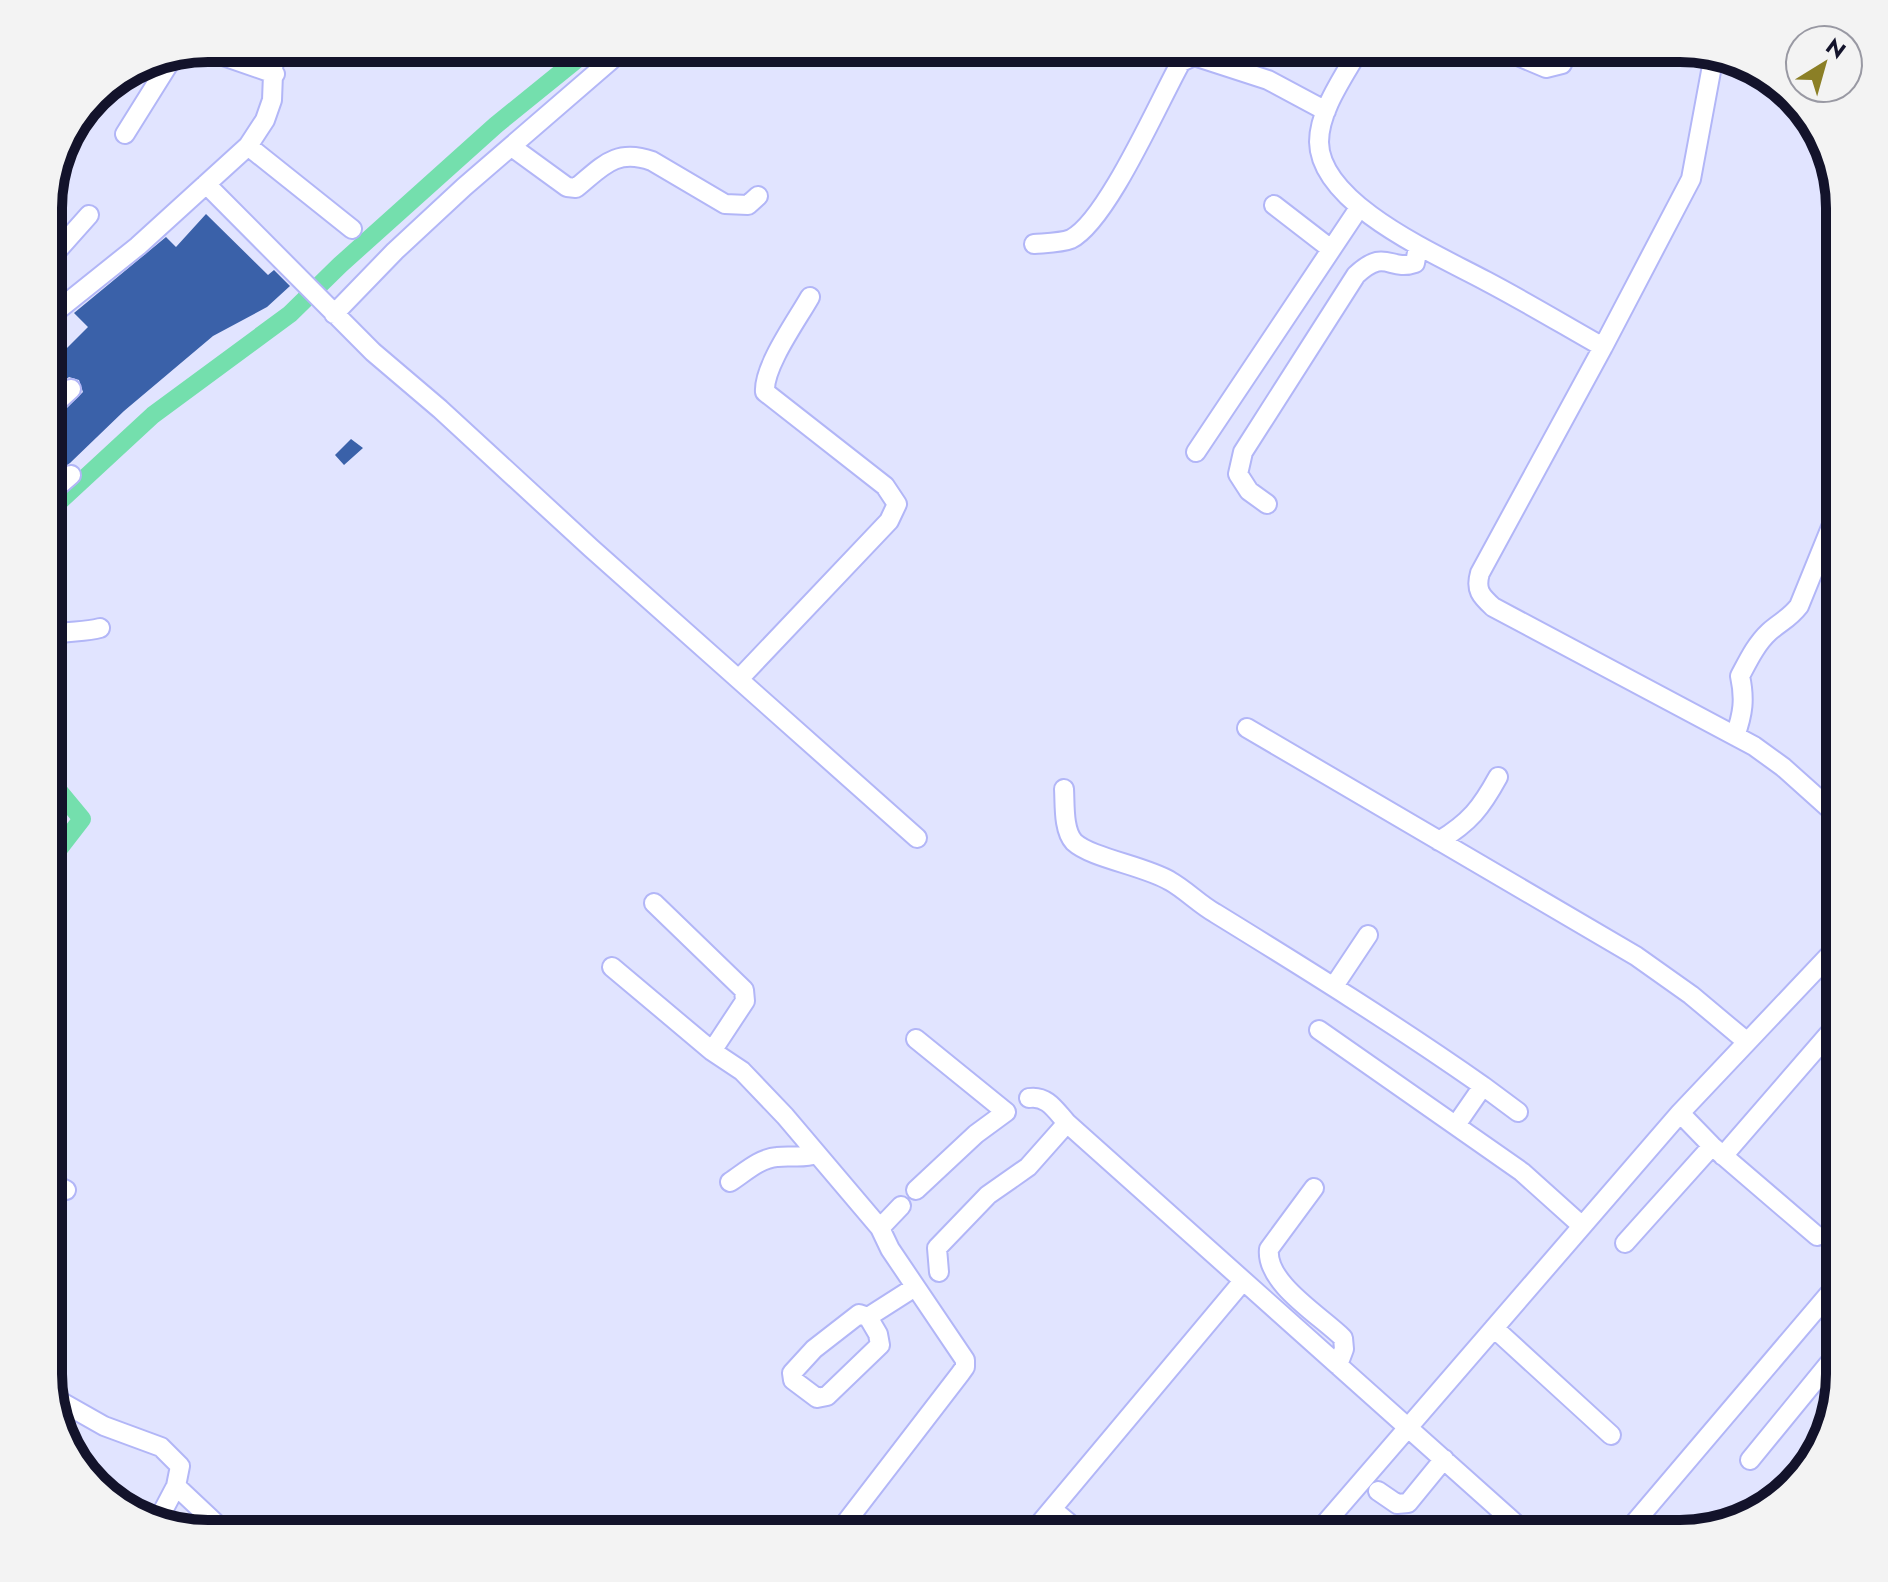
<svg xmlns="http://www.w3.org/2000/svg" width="1888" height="1582" font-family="Jost,sans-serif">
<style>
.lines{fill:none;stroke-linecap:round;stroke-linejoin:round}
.canal{stroke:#74dfad;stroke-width:18}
.building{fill:#3a61a9}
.minor-casing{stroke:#b2b6f7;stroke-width:22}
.minor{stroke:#fff;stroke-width:18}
.rim{fill:none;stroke:#13132b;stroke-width:10}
</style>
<rect width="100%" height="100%" fill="#e1e4ff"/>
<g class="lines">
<path class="canal" d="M48 512 153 415 290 314 340 265 496 125 591 48
M48 863 82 819 48 778"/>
</g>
<path class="building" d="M206 214 268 275 274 270 290 286 267 307 213 336 124 411 70 463 48 479V422L56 419 83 392 79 380 69 377 48 393V366L67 352 65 350 88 327 74 313 166 237 176 247Z
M351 439 363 448 344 465 335 455Z"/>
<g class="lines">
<defs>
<path id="minor" d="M1360 48C1345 75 1319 110 1319 142 1320 205 1438 255 1486 281 1526 302 1564 325 1603 347L1480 573C1475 590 1481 596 1493 607L1754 746 1783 767 1840 818
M1499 48 1546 68 1562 64 1569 48
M203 49 275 74
M125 134 175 54
M248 146 352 229
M512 147 567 187 576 188C602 167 615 148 652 161L725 204 748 205 758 196
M206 184 373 352 440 409 591 548 917 838
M1274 205 1331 249
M1034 244C1045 243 1061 243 1071 239 1107 221 1159 101 1181 62L1194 56 1268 80 1326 111
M48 261 89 215
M334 314 395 251 464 187 625 48
M48 318 138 246 248 146 265 120 272 100 274 48
M1603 347 1691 179 1714 55
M48 410 71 389
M1196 452 1359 208
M48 495 71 475
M1267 504 1249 491 1238 474 1243 452 1356 275C1386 247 1389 272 1415 263L1418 247
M48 636C66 630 82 633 100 628
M739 679 889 521 897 504 885 486 765 392C763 367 797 320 810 297
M1247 728 1636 956 1691 995 1746 1041
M1735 736C1743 714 1745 699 1740 676 1748 661 1756 644 1769 632 1780 622 1789 619 1799 606L1840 505
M1064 789C1065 804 1063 830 1074 842 1091 858 1145 866 1170 881 1186 890 1199 904 1215 913 1306 969 1396 1025 1483 1086L1456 1125
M1439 841C1470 822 1481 808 1498 777
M654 903 744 990 745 1001 712 1051
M612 967 712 1051 742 1071 785 1116 880 1228 890 1249 965 1360V1367L960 1374 837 1534
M1334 986 1368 935
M1319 1030 1522 1172 1581 1225
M1483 1086 1518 1112
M1029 1098C1047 1095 1056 1111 1067 1123L1527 1534
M1680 1113 1712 1146 1817 1236
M1723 1156 1840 1021
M48 1181 66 1190
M730 1182C744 1173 760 1158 777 1157 793 1155 801 1159 817 1154
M1314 1188 1269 1249C1265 1283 1321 1316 1343 1338L1344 1349 1338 1365
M916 1190 976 1134 1006 1112 916 1039
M880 1228 901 1206
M1625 1243 1712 1146
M939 1272 937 1248 988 1195 1028 1167 1067 1123
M868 1317 878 1334 880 1345 827 1396 817 1398 793 1380 792 1373 814 1349 859 1314 868 1317 915 1287
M1494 1328 1611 1435
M51 1396 104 1426 161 1447 180 1466 176 1486 156 1524
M1750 1460 1840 1350
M176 1486 227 1534
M1378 1491 1397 1504 1408 1503 1444 1459
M1052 1509 1082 1534
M1031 1534 1243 1281
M1316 1534 1680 1113 1840 944
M1625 1534 1840 1281"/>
</defs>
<use href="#minor" class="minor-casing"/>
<use href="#minor" class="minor"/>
</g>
<path d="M0 0H1888V1582H0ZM208 62H1680A146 146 0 0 1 1826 208V1374A146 146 0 0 1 1680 1520H208A146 146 0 0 1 62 1374V208A146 146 0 0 1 208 62Z" fill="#f3f3f3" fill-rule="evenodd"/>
<path class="rim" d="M208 62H1680A146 146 0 0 1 1826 208V1374A146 146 0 0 1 1680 1520H208A146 146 0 0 1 62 1374V208A146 146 0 0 1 208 62Z"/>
<g transform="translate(1824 64) rotate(37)"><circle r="38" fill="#f3f3f3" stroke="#9999a3" stroke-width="2"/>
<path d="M0-6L14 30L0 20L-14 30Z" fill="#8b7f26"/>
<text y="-12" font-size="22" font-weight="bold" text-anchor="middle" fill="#13132b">N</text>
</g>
</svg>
